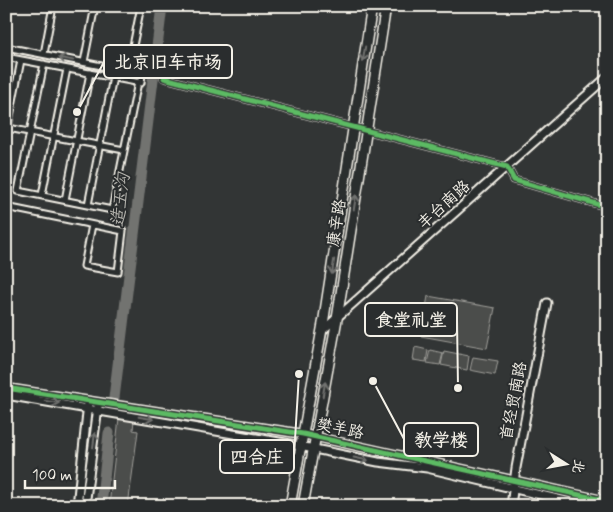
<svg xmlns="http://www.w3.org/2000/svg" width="613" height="512" font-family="Mynerve,'LXGW WenKai TC',sans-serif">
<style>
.green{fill:#4b4d4c;stroke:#a09f9a}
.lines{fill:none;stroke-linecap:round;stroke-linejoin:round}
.river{stroke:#727370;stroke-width:11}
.minor-casing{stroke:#f4f1e8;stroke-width:9}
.tertiary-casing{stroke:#f4f1e8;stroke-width:11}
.primary-casing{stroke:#f4f1e8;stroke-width:12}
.minor{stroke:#2a2d2e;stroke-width:5}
.tertiary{stroke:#2a2d2e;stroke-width:7}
.primary{stroke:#2a2d2e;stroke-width:9}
.cycleway-casing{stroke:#2a2d2e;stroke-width:8}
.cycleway{stroke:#5cba63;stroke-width:5}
.oneway{stroke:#71726f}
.labels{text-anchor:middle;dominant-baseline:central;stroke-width:4;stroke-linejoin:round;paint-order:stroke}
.street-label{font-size:16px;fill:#f4f1e8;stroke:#2a2d2e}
.water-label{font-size:18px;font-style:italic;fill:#b3b2ac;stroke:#2a2d2e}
.leader{fill:none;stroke:#f4f1e8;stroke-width:2}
.callout-dot{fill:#f4f1e8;stroke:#2a2d2e;stroke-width:2}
.callout{fill:#2a2d2e;stroke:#f4f1e8;stroke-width:2}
.callout-label{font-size:18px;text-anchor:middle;font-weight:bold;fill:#f4f1e8}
</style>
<rect width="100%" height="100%" fill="#323535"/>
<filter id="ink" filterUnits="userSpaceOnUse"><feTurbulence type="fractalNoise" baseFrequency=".02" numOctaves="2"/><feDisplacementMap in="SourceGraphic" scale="10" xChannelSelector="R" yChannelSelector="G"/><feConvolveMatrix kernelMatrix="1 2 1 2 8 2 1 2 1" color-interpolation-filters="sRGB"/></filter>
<g filter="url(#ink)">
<path class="green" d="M428 296 495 308 487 348 421 336Z
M415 347 428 350 426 362 413 360Z
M430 350 443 353 440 365 427 363Z
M444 351 469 356 467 370 441 365Z
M473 357 498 361 495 375 470 370Z
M119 418 134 420 133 430 138 431 128 506H109Z"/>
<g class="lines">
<path class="river" d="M114 398 162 6
M101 506 109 433"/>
<defs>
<path id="minor" d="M6 47 142 74 141 83 6 57
M44 54 53 6
M84 62 95 6
M44 64 18 191 112 210 138 82
M128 71 141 6
M164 78 507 167 514 180 607 207
M8 128 124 150
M6 137 21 60
M42 195 67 69
M65 200 90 73
M88 205 113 77
M6 207 123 231 118 272 84 266 92 225"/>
<path id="tertiary" d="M322 331 607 77
M6 388 303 434 607 501
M6 395 285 443 378 462 427 468 587 506
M77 506 88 403
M85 506 98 407
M511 506 516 468 547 303"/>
<path id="primary" d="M290 506 324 318 372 6
M303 506 337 319 386 6"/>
</defs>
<use href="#minor" class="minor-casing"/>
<use href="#tertiary" class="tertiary-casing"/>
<use href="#primary" class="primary-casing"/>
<use href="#minor" class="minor"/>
<use href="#tertiary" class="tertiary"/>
<use href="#primary" class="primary"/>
<defs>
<path id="cycleway" d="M164 78 507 167 514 180 607 207
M6 388 303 434 607 501"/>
</defs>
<use href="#cycleway" class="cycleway-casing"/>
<use href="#cycleway" class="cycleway"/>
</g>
<defs><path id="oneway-shaft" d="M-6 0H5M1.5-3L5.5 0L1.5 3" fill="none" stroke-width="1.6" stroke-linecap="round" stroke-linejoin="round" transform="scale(1.25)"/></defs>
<g class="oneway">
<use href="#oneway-shaft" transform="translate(364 54) rotate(99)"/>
<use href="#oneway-shaft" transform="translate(66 59) rotate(-169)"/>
<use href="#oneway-shaft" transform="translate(355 202) rotate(-81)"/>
<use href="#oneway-shaft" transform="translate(333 267) rotate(99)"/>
<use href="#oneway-shaft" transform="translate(324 389) rotate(-80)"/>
<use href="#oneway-shaft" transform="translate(52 402) rotate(8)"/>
<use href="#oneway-shaft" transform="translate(146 418) rotate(10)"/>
<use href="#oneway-shaft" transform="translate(94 440) rotate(-83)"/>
<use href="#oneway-shaft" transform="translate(361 459) rotate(11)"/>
</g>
</g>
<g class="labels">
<g class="street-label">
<text transform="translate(444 205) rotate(-42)">丰台南路</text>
<text transform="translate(337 223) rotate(-81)">康辛路</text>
<text transform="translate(514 401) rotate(-79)">首经贸南路</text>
<text transform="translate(340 429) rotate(12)">樊羊路</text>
</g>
<g class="water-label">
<text transform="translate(121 200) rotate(-83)">造玉沟</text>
</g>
</g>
<path class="leader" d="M77 112L104 62M458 388L457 320M373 381L404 439M299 374L294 456"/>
<g class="callout-dot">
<circle cx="77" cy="112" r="5"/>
<circle cx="458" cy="388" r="5"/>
<circle cx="373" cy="381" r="5"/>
<circle cx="299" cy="374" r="5"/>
</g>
<g class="callout">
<rect x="104" y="45" width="128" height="33" rx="5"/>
<rect x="365" y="303" width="92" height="33" rx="5"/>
<rect x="404" y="423" width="74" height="33" rx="5"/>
<rect x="220" y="440" width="74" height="33" rx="5"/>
</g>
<g class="callout-label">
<text x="168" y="68">北京旧车市场</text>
<text x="411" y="326">食堂礼堂</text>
<text x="441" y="446">教学楼</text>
<text x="257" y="463">四合庄</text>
</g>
<rect width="613" height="512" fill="none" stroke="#2a2d2e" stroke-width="25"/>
<rect x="12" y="12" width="588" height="487" fill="none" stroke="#f4f1e8" stroke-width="2" filter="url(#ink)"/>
<g transform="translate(566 464) rotate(101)" stroke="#2a2d2e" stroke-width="4" paint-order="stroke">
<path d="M0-4L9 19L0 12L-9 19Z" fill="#f4f1e8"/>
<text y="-8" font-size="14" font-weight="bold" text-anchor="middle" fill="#f4f1e8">北</text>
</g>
<path d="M25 480v8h90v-8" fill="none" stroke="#f4f1e8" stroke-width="2.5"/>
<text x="32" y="480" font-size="15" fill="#f4f1e8" stroke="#2a2d2e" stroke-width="4" paint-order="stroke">100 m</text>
</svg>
